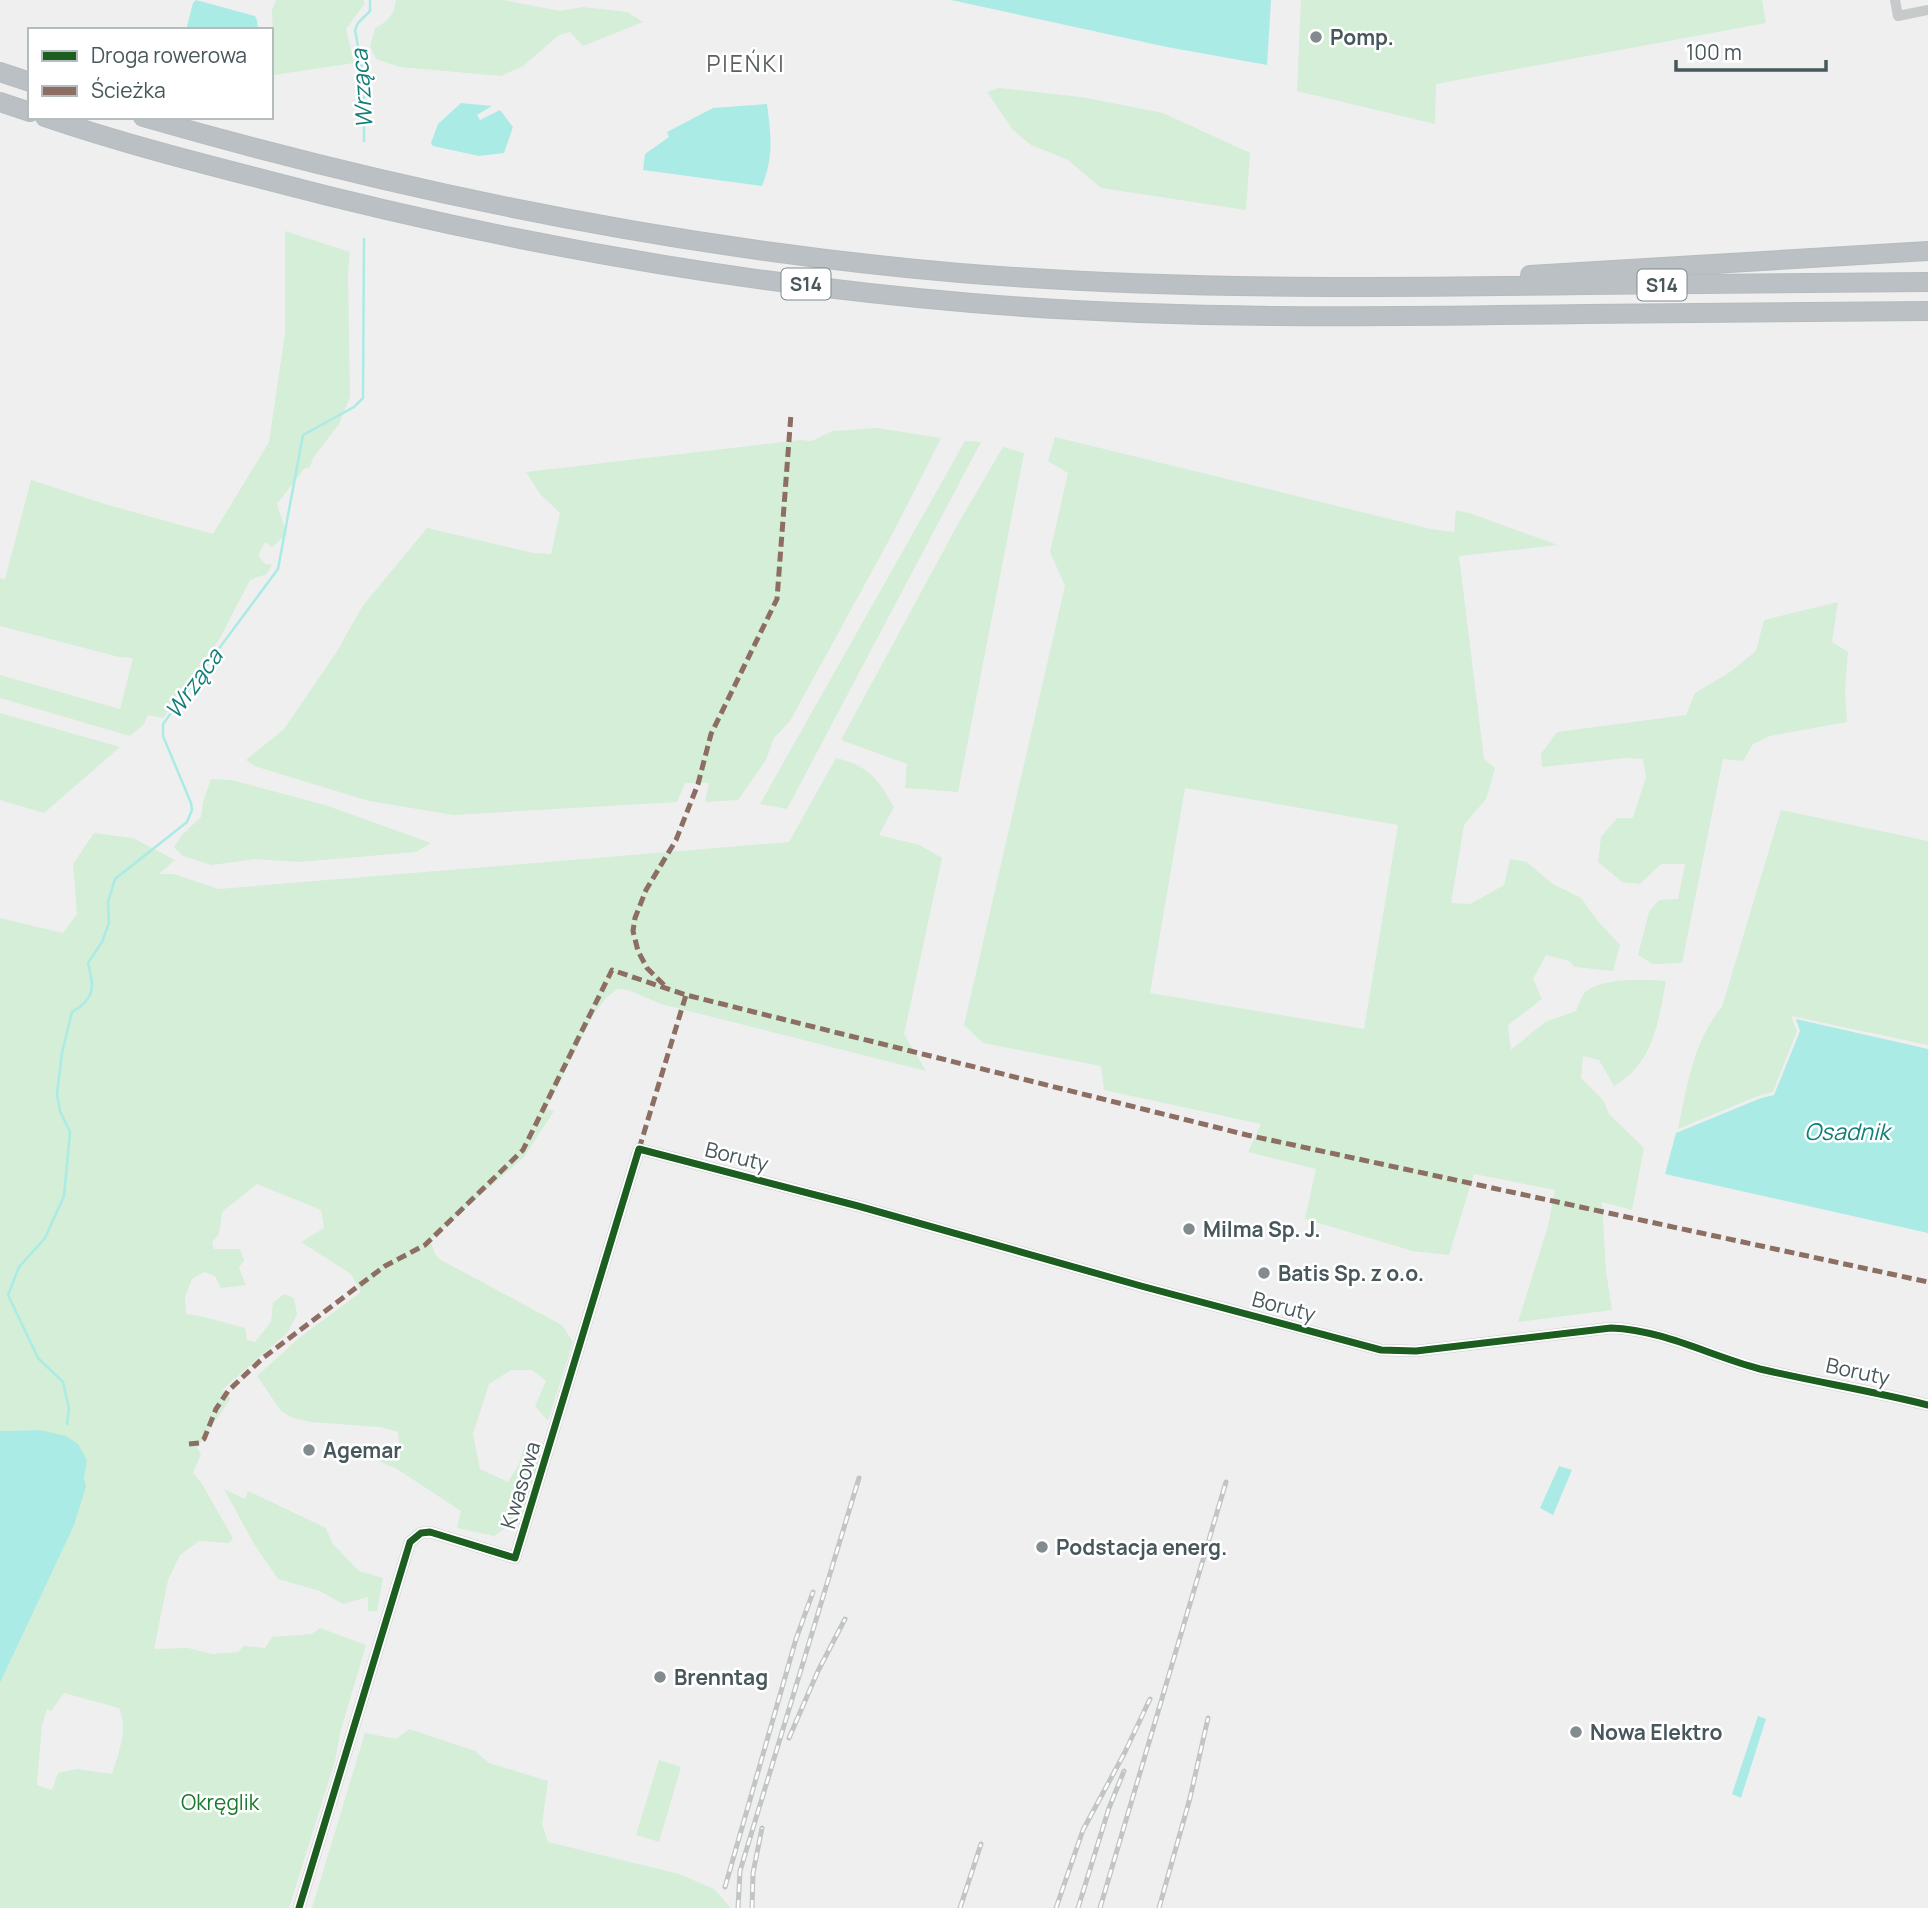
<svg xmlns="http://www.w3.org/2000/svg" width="1928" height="1908" font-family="Manrope,sans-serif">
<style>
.green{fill:#d4eed7;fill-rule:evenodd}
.water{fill:#aaebe6}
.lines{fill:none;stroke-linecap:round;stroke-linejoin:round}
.stream{stroke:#aaebe6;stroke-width:2.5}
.highway-casing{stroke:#b5bcbe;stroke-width:20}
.street{stroke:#c7cacb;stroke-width:10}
.secondary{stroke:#c7cbcd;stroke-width:12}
.highway{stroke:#bac0c3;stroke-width:18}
.rail-casing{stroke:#c2c5c6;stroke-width:5}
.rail{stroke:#fff;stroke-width:2.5;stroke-dasharray:8;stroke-linecap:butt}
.quiet{stroke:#8d6e63;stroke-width:5;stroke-dasharray:10 5;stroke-linecap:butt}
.cycleway-casing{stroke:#fff;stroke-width:11}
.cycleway{stroke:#1b5e20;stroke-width:7}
.poi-dot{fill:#828c8f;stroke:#fff;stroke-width:2.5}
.labels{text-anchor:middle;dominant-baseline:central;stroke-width:5;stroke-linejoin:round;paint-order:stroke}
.shield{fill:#fff;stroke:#7e898c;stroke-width:2}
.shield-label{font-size:19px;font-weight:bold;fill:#47575b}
.poi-label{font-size:21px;font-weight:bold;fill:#47575b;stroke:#fff;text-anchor:start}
.street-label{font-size:21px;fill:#47575b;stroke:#fff}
.park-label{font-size:21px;fill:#1a7a2f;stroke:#fff}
.neighbourhood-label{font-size:23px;letter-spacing:2px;fill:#5b6163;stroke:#fff}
.water-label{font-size:23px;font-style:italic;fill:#117f78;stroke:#fff}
</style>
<rect width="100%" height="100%" fill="#f0efef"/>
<path class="green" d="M276 0H363L365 3 346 29 354 63 274 75 272 10Z
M396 0H503L560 11 583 7 627 12 643 22 583 46 570 32 559 35 523 66 501 76 400 67 376 59 370 46 375 28C388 21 394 16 396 0Z
M1301 0H1762L1766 23 1436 84 1435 124 1297 91Z
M999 88 1081 97 1163 113 1250 153 1246 210 1101 188 1068 160 1031 145 1013 130 987 92Z
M285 231 350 252 348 273 350 397 339 424 313 458 310 467 304 469 277 504 287 534 272 547 265 542 258 556 265 564 272 565 267 574 250 580 220 638 163 718 148 715 144 724 130 736 0 698V675L120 709 133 658 119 657 0 626V578L5 579 31 480 108 505 213 534 269 442 285 333Z
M877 428 941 438 894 531 790 721 774 738 766 760 738 800 705 802 709 783H685L677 802 453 815 369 801 254 766 246 760 284 729 336 653 362 607 427 528 533 553 551 554 560 513 540 494 526 472 800 440 812 441 832 431Z
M1055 437 1431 529 1454 532 1456 510 1472 514 1558 545 1459 556 1484 759 1495 768 1486 799 1464 825 1451 903 1470 904 1504 885 1510 859 1527 862 1551 883 1581 898 1597 920 1620 945 1613 971 1575 967 1569 961 1546 955 1533 979 1542 999 1508 1025 1511 1050 1545 1022 1576 1011C1578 1006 1580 1000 1583 995 1596 977 1646 979 1666 981 1658 1022 1654 1063 1614 1086L1599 1060 1583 1056 1581 1078 1603 1100 1609 1114 1644 1148 1632 1210 1602 1202 1606 1271 1612 1310 1518 1322 1548 1226 1555 1190 1474 1174 1449 1255 1413 1251 1305 1219 1316 1169 1248 1152 1261 1124 1104 1090 1101 1066 983 1043 964 1025 1065 586 1050 552 1068 473 1048 461ZM1185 788 1398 825 1364 1029 1150 993Z
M965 441 981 442 787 809 760 804Z
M1003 447 1024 453 958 792 905 788 907 764 841 740 959 522Z
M1838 602 1832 642 1848 652 1845 691 1847 722 1770 736 1753 744 1743 761 1723 759 1682 963 1653 964 1638 955 1649 912 1659 900 1678 899 1685 864H1661L1640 884 1622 882 1598 862 1601 837 1617 818H1633L1646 777 1643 759 1627 758 1542 767 1541 754 1557 732 1686 715 1695 693 1730 672 1756 651 1764 620Z
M0 713 120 747 44 813 0 800Z
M836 758C869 766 878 779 894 807L879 835 919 845 942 858 904 1034 926 1071 661 1004 628 990 617 989 607 997 594 1014 546 1109 554 1111 524 1157 430 1240 435 1254 441 1260 562 1325 573 1342 548 1421 535 1406 546 1381 532 1370H511L489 1384 473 1434 480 1469 508 1482 519 1464 525 1444 544 1443 521 1518 494 1536 457 1528 461 1511 397 1469 339 1444 400 1449 398 1432 380 1427 310 1422 293 1418 281 1411 257 1376 299 1338 361 1292 351 1274 301 1242 324 1228 321 1210 257 1184 222 1212 219 1234 212 1242 214 1249H240L244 1260 239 1268 246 1285 221 1288 215 1276 204 1272 192 1279 185 1297 186 1314 200 1316 245 1328 247 1340 255 1342 271 1322 273 1303 284 1294 294 1298 297 1314 288 1332 222 1390 231 1398 197 1448 201 1454 193 1473 202 1484 233 1538 229 1543 199 1541 180 1555 168 1580 154 1649 188 1648 213 1654 238 1652 244 1646 265 1648 272 1637 312 1634 320 1628 366 1645 340 1733 335 1761 289 1908H0V1683L31 1616 84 1479 87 1460 39 1430 0 1431V918L63 933 77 914 73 864 94 833 133 838 175 860 159 874H173L219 889 789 842ZM64 1693 119 1708C128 1730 119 1752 112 1774L77 1769 58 1773 52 1790 37 1785 42 1725 47 1709 51 1711Z
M211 779 232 780 325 805 431 843 416 852 299 862 255 859 212 865 183 856 174 847 181 836 201 817 203 802Z
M1781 810 1928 841V1045L1791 1016 1797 1031 1773 1092 1758 1096 1678 1129C1687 1087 1693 1041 1722 1007Z
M224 1489 245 1499 248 1491 326 1528 332 1543 359 1571 383 1578 377 1611H368V1597L343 1604 320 1591 278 1579 254 1544Z
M409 1729 475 1751 489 1763 548 1781 542 1824 548 1842 679 1874 714 1889 731 1908H312L365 1733 396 1739Z
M659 1760 681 1767 659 1842 636 1835Z"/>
<path class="water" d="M196 0 255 16 257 20 258 30H186L193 3Z
M951 0H1271L1267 65 1167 47Z
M461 103 492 106 477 115 480 120 500 110 513 127 504 153 479 156 433 146 431 143 438 124Z
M767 104C771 135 774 156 762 186L643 170 645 154 669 137 667 132 713 108Z
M1796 1019 1928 1049V1233L1665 1174 1676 1133 1761 1098 1774 1095 1800 1031Z
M39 1430 66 1436 78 1444 87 1460 84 1479 86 1486 74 1525 0 1683V1431Z
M1559 1466 1572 1470 1553 1515 1540 1508Z
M1758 1716 1766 1719 1741 1798 1732 1794Z"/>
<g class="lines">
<path class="stream" d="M364 141V79L355 30 358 23 370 11V0
M67 1424 69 1409 63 1382 38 1358 8 1295 19 1267 45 1238 64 1196 70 1132 60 1111 57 1094 62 1053 72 1012C96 998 94 987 88 963L102 942 109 923 108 902 115 879 187 822 192 810 191 803 163 736V724L278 569 303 435 354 407 363 398 364 239"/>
<defs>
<path id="highway" d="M0 72 30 82
M0 102 30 112
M45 117C118 142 192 161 266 180 497 241 734 283 972 303 1176 320 1380 317 1584 314 1698 313 1813 312 1928 311
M143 117C410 194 683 249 960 273 1168 290 1376 288 1584 285 1699 284 1813 283 1928 282
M1530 275 1928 251"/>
</defs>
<use href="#highway" class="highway-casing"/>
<path class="street" d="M1895 0 1898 16 1928 10"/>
<path class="secondary" d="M299 1908 410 1542 421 1533 430 1532 515 1558 639 1149 858 1206 1141 1286 1381 1350 1416 1351 1611 1328C1664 1330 1710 1356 1760 1369 1816 1382 1872 1391 1928 1405"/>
<use href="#highway" class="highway"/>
<defs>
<path id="rail" d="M789 1738 818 1671 845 1619
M725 1887 796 1639 813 1592
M738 1908 740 1871 859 1478
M752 1908 753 1873 762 1828
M960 1908 981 1844
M1056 1908 1083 1830 1125 1752 1150 1699
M1078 1908 1109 1808 1124 1771
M1100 1908 1226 1482
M1159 1908 1190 1798 1208 1718"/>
</defs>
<use href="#rail" class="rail-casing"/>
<use href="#rail" class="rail"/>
<path class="quiet" d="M664 985 647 968 638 951 633 931 635 918 646 890 676 840 698 784 711 734 777 599 791 414
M639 1149 686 995
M189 1444 199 1443 204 1439 216 1409 228 1391 263 1358 385 1266 425 1245 523 1150 612 970 686 995 1247 1135 1928 1282"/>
<defs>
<path id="cycleway" d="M299 1908 410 1542 421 1533 430 1532 515 1558 639 1149 858 1206 1141 1286 1381 1350 1416 1351 1611 1328C1664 1330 1710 1356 1760 1369 1816 1382 1872 1391 1928 1405"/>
</defs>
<use href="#cycleway" class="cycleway-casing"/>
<use href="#cycleway" class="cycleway"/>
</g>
<g class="poi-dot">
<circle cx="1316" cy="37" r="7"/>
<circle cx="1189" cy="1229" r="7"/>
<circle cx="1264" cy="1273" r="7"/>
<circle cx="309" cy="1450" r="7"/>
<circle cx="1042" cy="1547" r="7"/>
<circle cx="660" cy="1677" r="7"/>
<circle cx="1576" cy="1732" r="7"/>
</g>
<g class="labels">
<g class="shield">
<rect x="781.5" y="268.5" width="49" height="31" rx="5"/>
<rect x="1637.5" y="269.5" width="49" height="31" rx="5"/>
</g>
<g class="shield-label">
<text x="806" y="284">S14</text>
<text x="1662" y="285">S14</text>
</g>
<g class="poi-label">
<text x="1330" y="37">Pomp.</text>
<text x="1203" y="1229">Milma Sp. J.</text>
<text x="1278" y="1273">Batis Sp. z o.o.</text>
<text x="323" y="1450">Agemar</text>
<text x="1056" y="1547">Podstacja energ.</text>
<text x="674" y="1677">Brenntag</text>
<text x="1590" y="1732">Nowa Elektro</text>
</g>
<g class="street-label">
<text transform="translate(737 1156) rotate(14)">Boruty</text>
<text transform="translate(1284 1306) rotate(15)">Boruty</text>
<text transform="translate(1858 1371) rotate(12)">Boruty</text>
<text transform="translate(520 1485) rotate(-73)">Kwasowa</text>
</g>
<g class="park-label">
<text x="220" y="1802">Okręglik</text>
</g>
<g class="neighbourhood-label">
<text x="746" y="63">PIEŃKI</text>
</g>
<g class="water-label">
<text transform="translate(361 89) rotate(-94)">Wrząca</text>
<text transform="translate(193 683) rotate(-54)">Wrząca</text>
<text x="1847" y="1131">Osadnik</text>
</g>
</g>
<rect x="28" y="28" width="245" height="91" fill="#ffffff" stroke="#b5bcbd" stroke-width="2"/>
<rect x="42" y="51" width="35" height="10" fill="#1b5e20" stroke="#b5bcbd" stroke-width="2"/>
<text x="91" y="63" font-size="21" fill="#47575b">Droga rowerowa</text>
<rect x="42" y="86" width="35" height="10" fill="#8d6e63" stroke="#b5bcbd" stroke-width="2"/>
<text x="91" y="98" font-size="21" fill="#47575b">Ścieżka</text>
<path d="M1676 60v10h150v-10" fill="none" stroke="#47575b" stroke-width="3.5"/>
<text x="1686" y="60" font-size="21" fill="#47575b" stroke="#ffffff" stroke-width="5" paint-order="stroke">100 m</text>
</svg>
